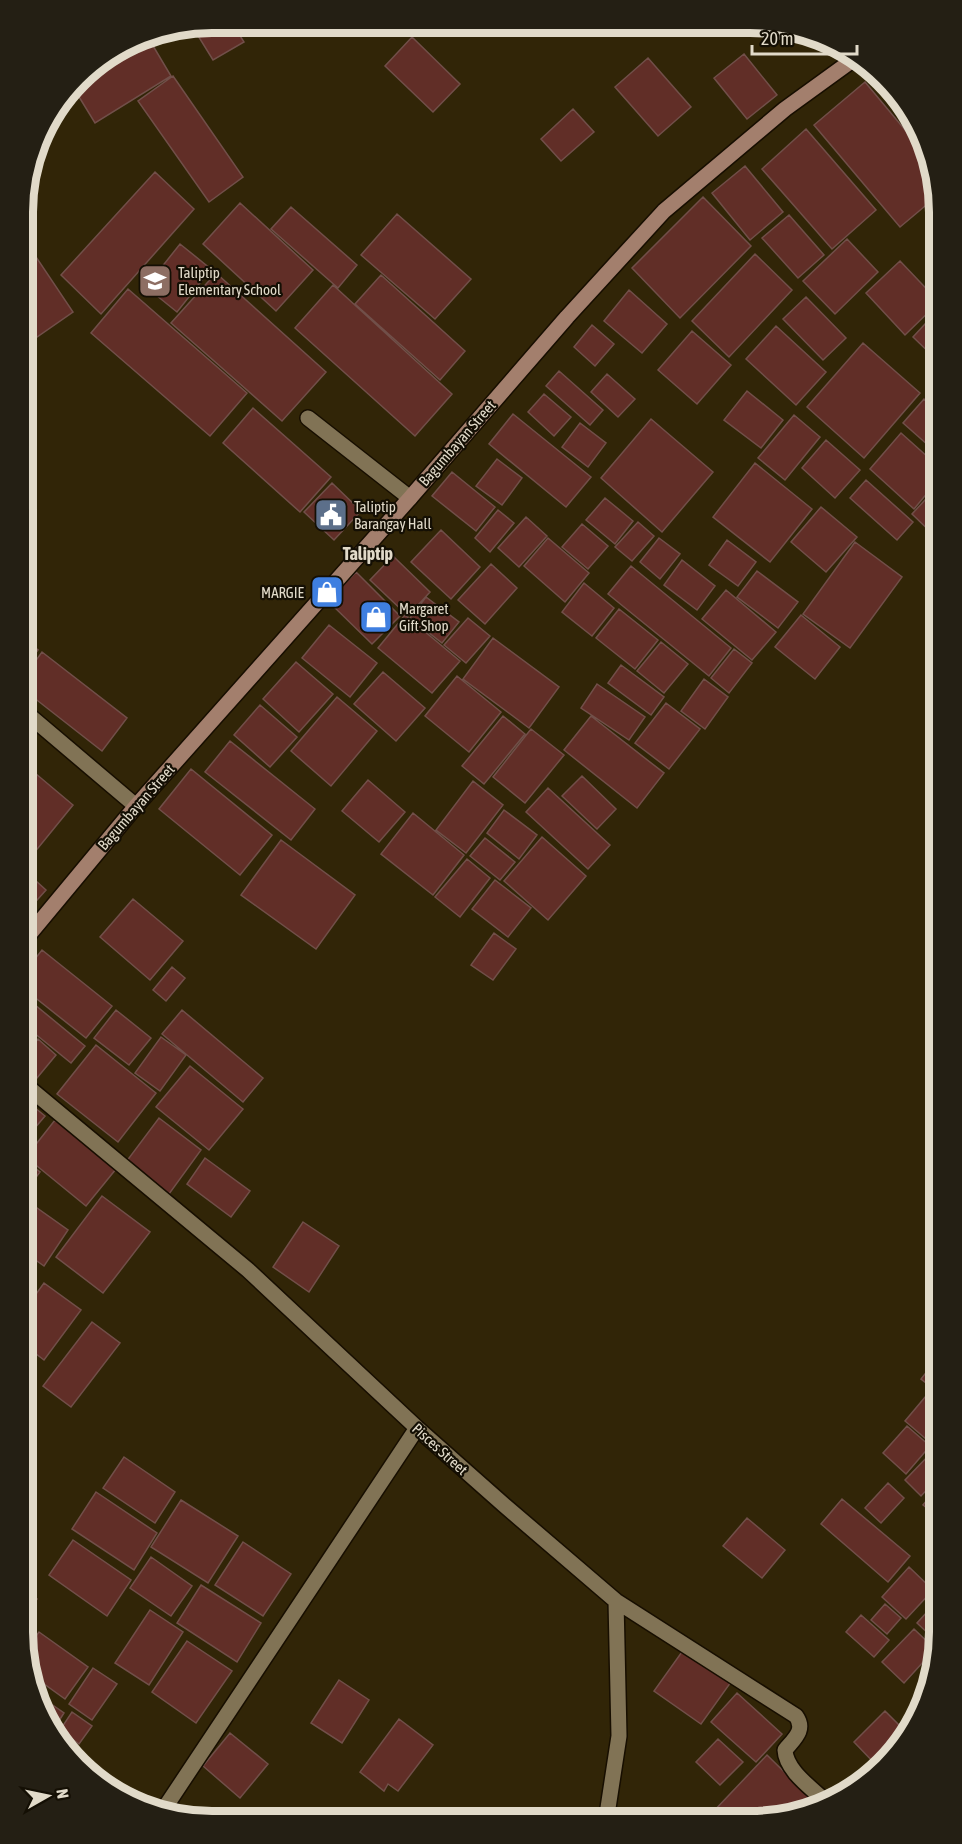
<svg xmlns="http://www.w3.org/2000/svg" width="962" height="1844" font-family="'Asap Condensed',sans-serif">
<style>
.building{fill:#612e27;stroke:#714f49;stroke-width:1.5}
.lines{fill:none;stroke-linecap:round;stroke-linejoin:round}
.service-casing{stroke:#170e00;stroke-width:18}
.minor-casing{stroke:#170e00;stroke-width:18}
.secondary-casing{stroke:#170e00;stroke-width:18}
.service{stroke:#817355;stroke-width:15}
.minor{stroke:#817355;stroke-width:15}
.secondary{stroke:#a37f6d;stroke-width:15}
.labels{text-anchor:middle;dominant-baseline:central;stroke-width:4.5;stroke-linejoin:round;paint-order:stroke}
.poi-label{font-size:15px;fill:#e1dac9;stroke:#140f04;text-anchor:start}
.street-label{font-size:15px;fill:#e1dac9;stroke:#140f04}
.quarter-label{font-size:18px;font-weight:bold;fill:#e1dac9;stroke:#140f04}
.rim{fill:none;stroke:#e1dac9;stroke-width:8}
</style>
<rect width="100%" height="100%" fill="#312507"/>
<path class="building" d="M212 22 232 23 244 42 213 60 192 26Z
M412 37 460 84 433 112 385 66Z
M149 39 171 76 95 123 73 87 76 84Z
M744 54 777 95 747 119 714 78Z
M648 58 691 107 658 136 615 87Z
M173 76 243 177 209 202 138 101Z
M881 79 930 152V153L875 84Z
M865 82 931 161 937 196 900 227 814 125Z
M573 109 594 132 561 161 541 139Z
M806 129 876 210 832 249 762 169Z
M745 166 783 212 750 240 712 193Z
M155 172 194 209 101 314 61 275Z
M703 197 751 246 680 318 632 268Z
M240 203 313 270 276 311 203 244Z
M291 207 357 265 338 288 271 229Z
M397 214 471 279 435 319 361 255Z
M789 215 824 255 798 278 762 238Z
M24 239 73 312 24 346Z
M847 239 878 272 835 314 803 281Z
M180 244 211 269 177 312 146 287Z
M755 254 792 290 729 357 692 321Z
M900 261 939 302 905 335 866 293Z
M216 273 326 372 282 421 171 323Z
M381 275 465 351 440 380 355 304Z
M333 285 452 394 415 436 295 328Z
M128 289 247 393 210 436 91 333Z
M629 290 667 324 642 353 604 321Z
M806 297 846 338 823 360 783 319Z
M939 309V362L913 337Z
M592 325 614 344 595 366 574 347Z
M776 326 826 372 796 405 746 359Z
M692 331 731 365 697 404 658 370Z
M863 343 920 393 864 458 807 407Z
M559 371 603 410 590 425 546 386Z
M607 374 635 399 618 417 591 392Z
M747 391 783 420 761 448 724 420Z
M544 394 571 417 554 436 528 412Z
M924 399 939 412V434L929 446 903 423Z
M253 408 331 477 300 512 223 443Z
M513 414 591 477 566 507 489 444Z
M794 415 820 437 785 480 758 458Z
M651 419 713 472 662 532 601 478Z
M580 423 606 443 588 467 562 447Z
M901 433 939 467V479L914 509 870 469Z
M826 440 860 470 835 498 802 468Z
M497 459 522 478 502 505 476 486Z
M755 463 812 509 770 562 713 517Z
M452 472 495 507 476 531 432 496Z
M866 480 913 522 897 540 850 498Z
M332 483 361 511 334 540 304 512Z
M939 485V535L937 538 912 514Z
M605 498 633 521 615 544 586 520Z
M821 507 857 537 826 572 791 542Z
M498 510 514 523 490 552 475 538Z
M526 517 547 536 519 567 498 548Z
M638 522 654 536 632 561 615 547Z
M582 524 608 546 588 569 562 547Z
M441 530 480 567 451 599 411 562Z
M548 538 589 573 565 602 524 566Z
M659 538 680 554 660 579 640 562Z
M727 540 756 562 738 586 709 565Z
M855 542 902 577 850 648 803 614Z
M393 556 430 592 408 616 370 580Z
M682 560 715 586 697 610 664 585Z
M491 564 517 588 485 624 458 600Z
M631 566 731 648 709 676 608 594Z
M757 571 798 602 778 628 737 597Z
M356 572 400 616 372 644 328 601Z
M584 583 614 608 592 636 562 612Z
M726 590 776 632 752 660 702 619Z
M426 597 459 622 442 643 410 618Z
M619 609 658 640 635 669 596 638Z
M405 615 460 661 432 693 378 648Z
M801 615 840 647 815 679 775 647Z
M468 618 490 636 466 663 444 645Z
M329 625 377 663 350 697 302 658Z
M493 638 559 687 529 728 463 679Z
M24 639 38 650 24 668Z
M661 642 688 664 664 693 637 671Z
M734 649 752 663 729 693 711 678Z
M42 652 127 718 102 751 24 690V677Z
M296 662 333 694 299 732 263 699Z
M621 665 664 697 651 715 608 683Z
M383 672 425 708 396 741 354 704Z
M457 676 501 712 469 752 425 716Z
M704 679 728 697 705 729 681 711Z
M597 684 645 717 629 740 581 708Z
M337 697 377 731 331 786 291 751Z
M666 703 700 729 669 769 635 743Z
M260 705 297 737 270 767 234 735Z
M503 716 525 734 484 784 462 766Z
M591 716 664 773 637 808 564 750Z
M531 729 564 755 525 803 493 777Z
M230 741 315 809 291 840 205 772Z
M29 768 73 805 34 853 23 844V774Z
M191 769 272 835 240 875 159 809Z
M582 776 616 809 597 829 562 796Z
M368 780 405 812 379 842 342 811Z
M473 781 503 805 466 853 436 830Z
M548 788 610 845 588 869 526 812Z
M504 810 537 835 519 859 487 833Z
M413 813 464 855 433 895 381 854Z
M542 837 586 876 548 920 504 881Z
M485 838 515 862 500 880 470 856Z
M281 840 355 895 316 949 241 895Z
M467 859 490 878 460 917 435 897Z
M24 870 46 890 30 908 23 902Z
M495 880 531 908 508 937 472 909Z
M133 899 183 941 150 980 100 937Z
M494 933 516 949 493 980 471 965Z
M42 950 112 1006 86 1038 23 988V974Z
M172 967 185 978 166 1001 153 990Z
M23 995 85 1046 71 1063 23 1024Z
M116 1010 151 1038 129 1065 94 1038Z
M182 1010 263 1078 243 1102 162 1034Z
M161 1037 186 1055 160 1091 135 1073Z
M38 1039 56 1055 37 1078 23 1067V1057Z
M96 1045 156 1093 118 1142 57 1094Z
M190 1066 243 1109 209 1150 156 1107Z
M23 1098 45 1116 23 1142Z
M159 1118 201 1150 169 1194 126 1162Z
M55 1120 116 1169 86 1206 26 1157Z
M205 1158 250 1191 231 1217 187 1184Z
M23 1159 40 1172 23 1195Z
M102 1196 150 1232 103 1293 56 1257Z
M23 1198 68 1230 44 1266 23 1251Z
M303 1222 339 1246 309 1292 273 1267Z
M44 1283 81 1310 44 1360 23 1344V1312Z
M92 1322 120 1343 71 1407 43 1386Z
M939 1356V1393L921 1379Z
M23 1376 34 1384 23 1400Z
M931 1390 939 1397V1438L933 1445 905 1421Z
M907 1426 930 1446 906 1474 883 1453Z
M23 1439 35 1448 23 1465Z
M931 1453 939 1461V1477L921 1496 905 1480Z
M124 1457 175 1492 155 1523 103 1488Z
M888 1483 904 1498 881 1523 865 1508Z
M939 1486V1518L923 1505Z
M96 1492 157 1533 134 1570 72 1529Z
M842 1499 910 1556 888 1582 821 1524Z
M181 1500 238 1536 208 1583 151 1547Z
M747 1518 785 1550 762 1578 723 1546Z
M73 1540 131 1580 107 1616 49 1575Z
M243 1542 291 1574 263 1616 215 1585Z
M151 1557 192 1586 171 1616 130 1588Z
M909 1567 933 1590 906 1619 882 1597Z
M201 1585 261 1623 237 1662 177 1623Z
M23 1590 37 1599 23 1622Z
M939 1599V1632L933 1638 917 1623Z
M885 1604 901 1618 887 1634 871 1620Z
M150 1610 183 1632 149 1685 115 1663Z
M861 1615 889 1640 874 1657 846 1632Z
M914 1629 935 1649 904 1683 882 1662Z
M39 1632 88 1667 65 1699 29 1673 26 1650Z
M187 1641 232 1671 196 1723 152 1692Z
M684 1649 731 1682 701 1724 654 1691Z
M93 1668 117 1684 92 1720 69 1704Z
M339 1680 369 1700 342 1743 311 1723Z
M31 1685 42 1692 37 1699 32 1692Z
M737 1693 782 1734 756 1762 711 1722Z
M44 1699 64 1713 55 1727 41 1705Z
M885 1711 908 1734 900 1748 879 1768 854 1742Z
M72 1712 92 1726 79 1744 60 1730Z
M399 1719 433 1745 398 1791 388 1784 384 1791 360 1772Z
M230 1733 268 1764 240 1798 203 1766Z
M718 1739 743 1762 720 1785 696 1762Z
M767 1755 820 1807 810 1812 750 1822 721 1821 712 1813Z"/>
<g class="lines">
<defs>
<path id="service" d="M308 418 410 498"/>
<path id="minor" d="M24 711 136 806
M23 1083 248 1270 417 1428 504 1505 616 1601 796 1716C806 1730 794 1739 785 1750 786 1771 812 1788 826 1802
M162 1812 417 1428
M606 1821 619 1736 616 1601"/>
<path id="secondary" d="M23 942 136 806 410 498 567 317 664 211 785 109 854 59"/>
</defs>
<use href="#service" class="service-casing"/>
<use href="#minor" class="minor-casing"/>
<use href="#secondary" class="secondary-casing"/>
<use href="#service" class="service"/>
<use href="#minor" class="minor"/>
<use href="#secondary" class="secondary"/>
</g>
<defs>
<symbol id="school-square" viewBox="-11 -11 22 22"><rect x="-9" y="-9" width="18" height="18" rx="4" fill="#8d6e63" stroke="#140f04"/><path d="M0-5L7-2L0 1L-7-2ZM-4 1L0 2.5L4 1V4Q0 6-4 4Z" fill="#fff"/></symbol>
<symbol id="civic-square" viewBox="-11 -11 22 22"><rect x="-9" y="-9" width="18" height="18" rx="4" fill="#5c6f8a" stroke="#140f04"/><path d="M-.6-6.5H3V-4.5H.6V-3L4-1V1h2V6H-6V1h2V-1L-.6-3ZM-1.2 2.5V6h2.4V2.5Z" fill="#fff"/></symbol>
<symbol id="shop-square" viewBox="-11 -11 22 22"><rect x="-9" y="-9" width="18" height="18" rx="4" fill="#3f7fe0" stroke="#140f04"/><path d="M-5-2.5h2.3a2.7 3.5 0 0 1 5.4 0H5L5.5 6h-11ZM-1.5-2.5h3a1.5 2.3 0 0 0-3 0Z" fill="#fff"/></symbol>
</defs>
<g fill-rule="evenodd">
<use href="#school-square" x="136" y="262" width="38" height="38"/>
<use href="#civic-square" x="312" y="496" width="38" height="38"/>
<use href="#shop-square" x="308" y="573" width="38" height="38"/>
<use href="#shop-square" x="357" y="598" width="38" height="38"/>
</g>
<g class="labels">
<g class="poi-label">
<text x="178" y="272">Taliptip<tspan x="178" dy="17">Elementary School</tspan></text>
<text x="354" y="506">Taliptip<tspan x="354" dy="17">Barangay Hall</tspan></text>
<text x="304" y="592" text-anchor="end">MARGIE</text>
<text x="399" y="608">Margaret<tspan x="399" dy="17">Gift Shop</tspan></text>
</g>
<g class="street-label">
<text transform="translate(457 443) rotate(-49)">Bagumbayan Street</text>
<text transform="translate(136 807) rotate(-49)">Bagumbayan Street</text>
<text transform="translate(440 1449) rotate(42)">Pisces Street</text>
</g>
<g class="quarter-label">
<text x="368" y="553">Taliptip</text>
</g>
</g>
<path d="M0 0H962V1844H0ZM212 33H750A179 179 0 0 1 929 212V1632A179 179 0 0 1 750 1811H212A179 179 0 0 1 33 1632V212A179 179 0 0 1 212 33Z" fill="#241f14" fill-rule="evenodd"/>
<path class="rim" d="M212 33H750A179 179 0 0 1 929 212V1632A179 179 0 0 1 750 1811H212A179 179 0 0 1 33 1632V212A179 179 0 0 1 212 33Z"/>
<g transform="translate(48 1796) rotate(81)" stroke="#140f04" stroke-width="4.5" paint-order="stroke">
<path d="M0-4.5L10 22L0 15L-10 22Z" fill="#e1dac9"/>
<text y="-9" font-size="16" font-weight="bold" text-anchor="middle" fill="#e1dac9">N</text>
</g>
<path d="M752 45v9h105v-9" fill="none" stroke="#e1dac9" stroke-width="3"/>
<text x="761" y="45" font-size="18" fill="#e1dac9" stroke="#140f04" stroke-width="4.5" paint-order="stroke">20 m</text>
</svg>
